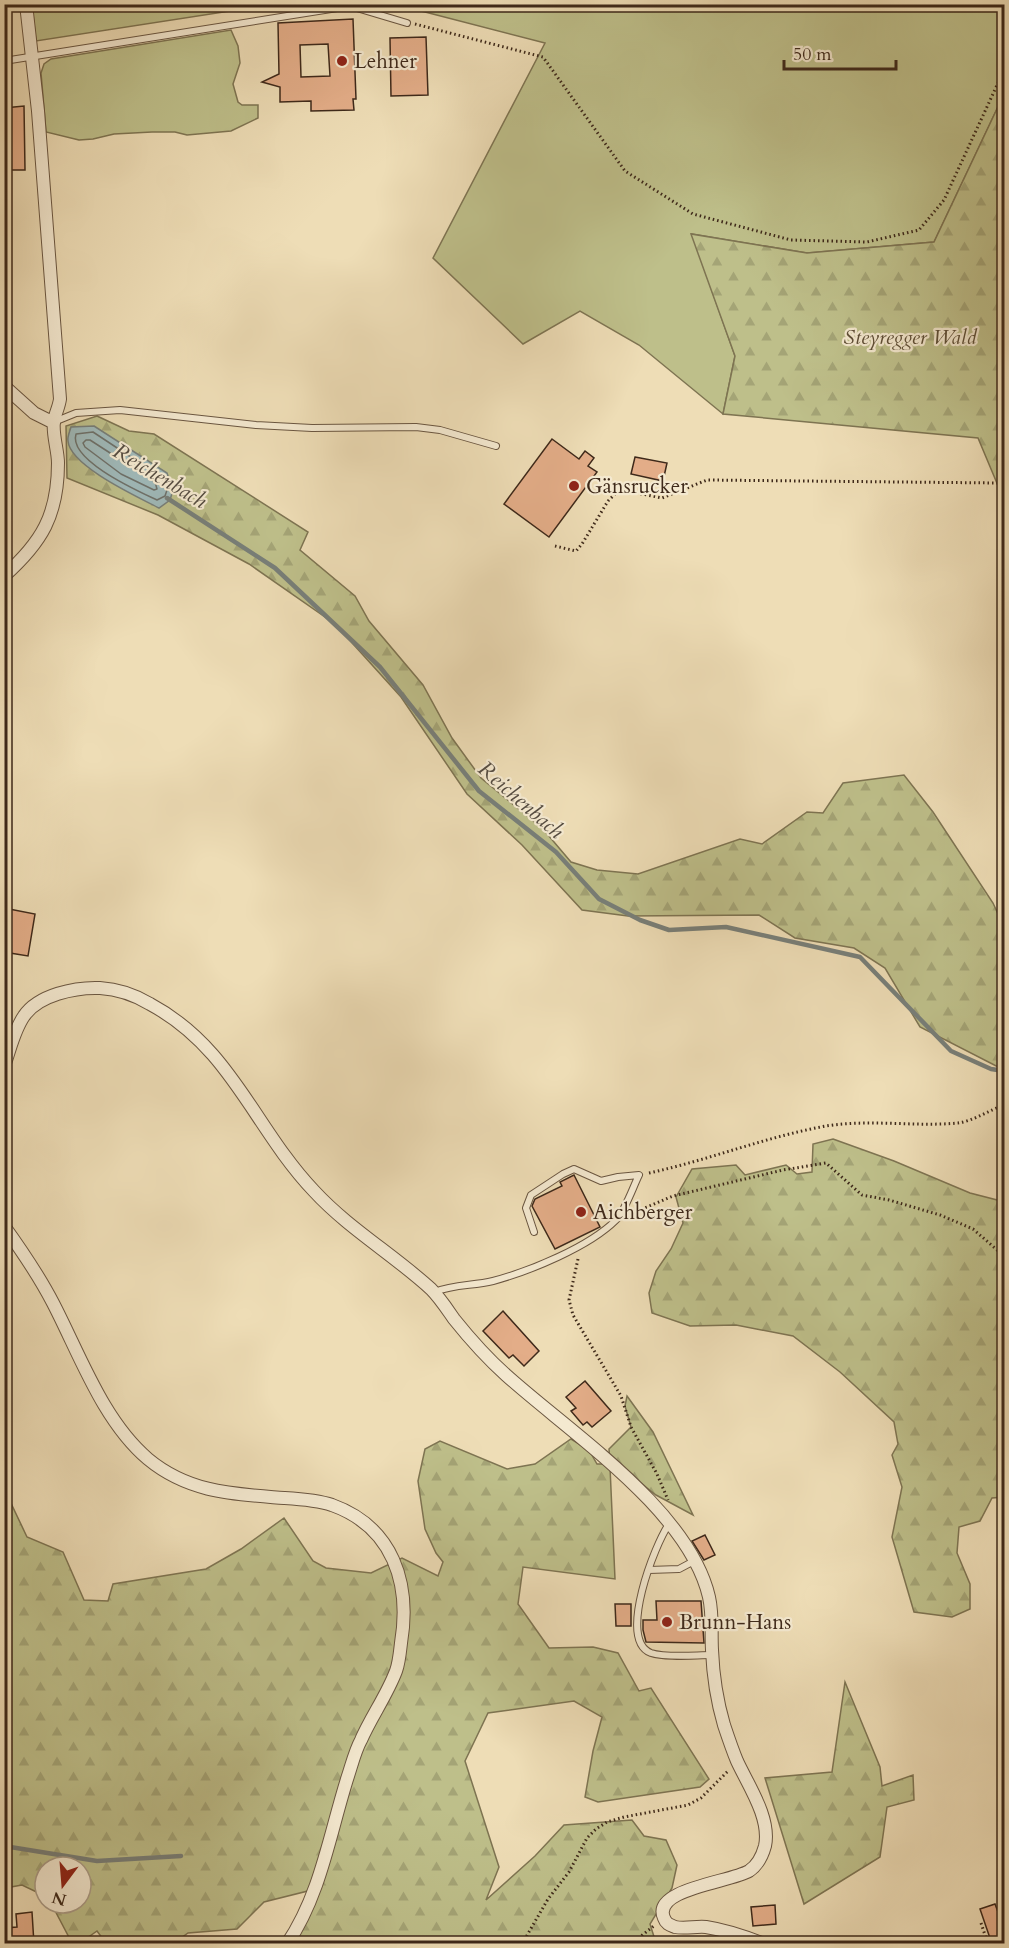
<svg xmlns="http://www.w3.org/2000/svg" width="1009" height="1948" font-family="Cardo,serif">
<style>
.green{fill:#bebf8a;stroke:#7e7452;stroke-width:1.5}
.forest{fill:url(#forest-firs);stroke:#7e7452;stroke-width:1.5}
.water{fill:#9fb9b9;stroke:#787f79;stroke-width:1.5}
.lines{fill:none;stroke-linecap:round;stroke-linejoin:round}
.shore{stroke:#6e716a;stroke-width:1.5}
.stream{stroke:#787f79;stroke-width:4.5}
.building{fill:#e3ad88;stroke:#3e291a;stroke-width:1.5;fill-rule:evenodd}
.lane-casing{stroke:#6a5641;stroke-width:8}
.street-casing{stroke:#6a5641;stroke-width:14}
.path{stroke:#3e291a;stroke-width:3;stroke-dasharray:1.5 3;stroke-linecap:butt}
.lane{stroke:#f4e9d0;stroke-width:6}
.street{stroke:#f4e9d0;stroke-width:12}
.poi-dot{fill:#8f2418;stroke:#f4e9d0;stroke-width:2}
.labels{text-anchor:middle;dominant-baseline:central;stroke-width:4.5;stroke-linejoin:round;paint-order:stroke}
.poi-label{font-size:21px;fill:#3e291a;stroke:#f4e9d0;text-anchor:start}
.park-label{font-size:21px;font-style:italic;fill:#5e4e36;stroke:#f4e9d0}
.water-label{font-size:22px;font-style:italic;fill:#564d42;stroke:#f4e9d0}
</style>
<defs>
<pattern id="forest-firs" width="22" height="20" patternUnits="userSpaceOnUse" patternTransform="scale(1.5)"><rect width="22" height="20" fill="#bebf8a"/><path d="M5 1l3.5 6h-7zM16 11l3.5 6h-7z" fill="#a4a476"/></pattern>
</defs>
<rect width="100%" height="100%" fill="#eeddb6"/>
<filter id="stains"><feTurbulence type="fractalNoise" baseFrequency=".00333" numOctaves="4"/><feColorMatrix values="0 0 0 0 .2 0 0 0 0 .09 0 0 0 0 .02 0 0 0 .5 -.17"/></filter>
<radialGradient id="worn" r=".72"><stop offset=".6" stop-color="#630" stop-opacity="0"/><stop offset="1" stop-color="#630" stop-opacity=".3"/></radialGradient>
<path class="green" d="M32 5V4L269 5 36 41Z
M398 5H1004V94L934 242 807 253 692 234 735 356 723 414 639 345 580 311 523 344 433 258 545 43Z
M231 30 238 46 240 63 233 84 238 102 242 105H258V118L231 131 187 135 175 132H152L114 134 93 139 79 140 46 132 41 73 44 64 51 59Z"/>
<path class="forest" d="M1004 94V500L978 438 723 414 735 356 691 234 807 253 934 242Z
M97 416 129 431 154 434 308 532 300 550 355 596 369 621 423 685 452 738 481 778 543 829 571 862 597 870 638 874 740 839 762 844 807 812 823 813 843 783 904 775 933 812 993 903 1004 927V1070L920 1027 885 968 854 948 795 938 759 915 628 916 582 910 522 845 467 794 401 697 335 624 249 564 158 515 67 478 66 426Z
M833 1139 894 1161 970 1193 1001 1201 1004 1204V1497L992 1498 980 1521 959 1527 957 1553 970 1584V1609L952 1617 914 1612 892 1537 902 1487 892 1455 898 1444 894 1422 840 1372 793 1336 736 1325 690 1326 652 1313 649 1293 656 1271 671 1249 683 1223 676 1197 692 1169 736 1165 745 1175 786 1165 797 1174 812 1172 813 1144Z
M627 1396 653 1432 693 1515 656 1495 614 1462 610 1467 615 1579 523 1567 518 1604 549 1648 593 1647 618 1653 639 1691 651 1688 709 1779 700 1787 598 1802 585 1797 593 1751 602 1717 574 1701 488 1713 465 1761 499 1867 486 1900 535 1856 564 1825 632 1820 644 1836 666 1840 677 1865 672 1888 650 1924 656 1943H291L320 1888 264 1902 237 1929 188 1933 174 1943H106L97 1931 80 1943H72L51 1903H81V1867H45V1896L22 1885 5 1888 4 1460 9 1499 27 1537 63 1552 84 1600 108 1601 113 1584 206 1569 241 1549 284 1518 313 1561 326 1568 371 1573 402 1558 438 1576 443 1562 436 1553 425 1529 418 1481 425 1449 440 1441 507 1469 535 1464 571 1439 589 1450 597 1464H610L609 1449 631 1427 625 1406Z
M845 1682 880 1767 882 1786 913 1775 914 1800 887 1807 880 1857 804 1904 765 1778 832 1772Z"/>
<path class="water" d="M94 426 167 473 173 490 170 500 159 508C138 497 70 466 68 441 67 437 70 431 71 427Z"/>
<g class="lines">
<path class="shore" d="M93 432 161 477 167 490 165 496 157 500C138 491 68 460 76 434Z
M86 440H90L155 482 157 489 154 490 121 474 85 447 83 443Z"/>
<path class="stream" d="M167 498 275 568 380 667 479 791 556 852 599 899 640 920 669 930 726 927 860 957 951 1051 991 1069 1004 1071
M4 1846 97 1861 181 1856"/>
</g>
<path class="building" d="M353 19 356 99H353L354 110 311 111V101L280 102V87L262 82 279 74 278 23ZM328 44 330 76 301 77 300 45Z
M426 37 428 95 391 96 390 38Z
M24 106 25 170H4V108Z
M552 439 579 459 585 451 594 458 588 466 597 472 549 537 504 504Z
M635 457 667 463 663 481 631 474Z
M4 908 35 914 28 956 4 952Z
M574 1175 600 1227 555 1249 532 1206 535 1199 562 1186 560 1182Z
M503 1311 539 1351 524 1366 513 1355 509 1358 483 1331Z
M585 1381 611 1411 592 1427 587 1422 583 1425 571 1411 576 1408 566 1397Z
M705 1535 715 1555 704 1560 692 1541Z
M656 1601H701L704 1643 646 1642 643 1630V1620H657Z
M615 1604H631V1626H616Z
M995 1904 1005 1931V1939L992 1944 980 1909Z
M775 1905 776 1924 753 1926 751 1907Z
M32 1912 34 1944H4V1928L17 1927 16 1914Z"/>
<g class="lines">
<defs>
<path id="lane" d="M4 61 350 6 407 23
M54 422 76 413 120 410 256 425 312 428 416 427 440 430 496 446
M435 1292C454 1284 473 1286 493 1281 530 1271 589 1247 616 1220 625 1211 633 1187 639 1175L618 1177 601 1181 574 1169 563 1174 531 1195 526 1208 534 1232
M669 1524C655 1544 617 1640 651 1653 666 1658 695 1655 712 1655
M649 1570 679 1569 694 1561"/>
<path id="street" d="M4 386 34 413 54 423
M4 576C42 542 58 515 58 463 58 450 52 434 54 421 55 414 59 407 60 399L38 111 26 4
M4 1066C10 1050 14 1030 24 1016 38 995 75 987 100 988 117 989 135 995 150 1004 232 1048 254 1128 314 1191 348 1228 394 1255 431 1289 440 1298 447 1309 454 1319 470 1339 487 1358 506 1375 569 1432 689 1510 709 1597 713 1614 711 1632 712 1650 713 1675 717 1701 724 1725 728 1737 732 1749 737 1761 748 1785 771 1818 765 1846 762 1857 758 1865 749 1871 731 1882 651 1889 664 1918 666 1924 670 1925 675 1927 685 1929 696 1926 706 1927 726 1930 746 1937 764 1944
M4 1226C22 1251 39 1276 53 1303 80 1355 103 1421 148 1459 189 1493 234 1494 284 1498 300 1499 317 1500 332 1505 393 1527 411 1583 401 1643 400 1652 399 1663 396 1671 387 1695 371 1717 361 1740 355 1751 352 1764 348 1776 330 1832 321 1894 287 1944"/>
</defs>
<use href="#lane" class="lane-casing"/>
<use href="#street" class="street-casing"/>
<path class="path" d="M415 24 543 57 625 171 693 214 791 240 867 242 919 230 944 200 1004 70
M555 546 576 551 582 544 608 501 615 494 627 491 662 498 707 480 997 483
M649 1173C709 1160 765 1137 826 1126 870 1119 915 1127 958 1123 973 1121 990 1110 1004 1105
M633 1213 673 1196 783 1170 826 1163 862 1195 889 1200 940 1215 973 1229 1004 1256
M578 1259 569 1300 573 1315 621 1396 631 1427 657 1474 668 1500
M981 1923 988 1944
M522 1944 548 1899 569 1872 587 1838 596 1829 607 1822 624 1817 688 1805 701 1798 728 1771
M631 1944 655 1925"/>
<use href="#lane" class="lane"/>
<use href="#street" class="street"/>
</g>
<g class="poi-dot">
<circle cx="342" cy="61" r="6"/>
<circle cx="574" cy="486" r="6"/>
<circle cx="581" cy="1212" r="6"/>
<circle cx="667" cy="1622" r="6"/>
</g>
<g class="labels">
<g class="poi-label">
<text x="354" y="61">Lehner</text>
<text x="586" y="486">Gänsrucker</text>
<text x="593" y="1212">Aichberger</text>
<text x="679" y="1622">Brunn-Hans</text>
</g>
<g class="park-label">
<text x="910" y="337">Steyregger Wald</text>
</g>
<g class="water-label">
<text transform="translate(160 476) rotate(31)">Reichenbach</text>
<text transform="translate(521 800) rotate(41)">Reichenbach</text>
</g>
</g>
<rect width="1009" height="1948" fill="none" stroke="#eeddb6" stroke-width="24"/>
<rect x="6" y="6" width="997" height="1936" fill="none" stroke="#3e291a" stroke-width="3"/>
<rect x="12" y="12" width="985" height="1924" fill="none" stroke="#3e291a" stroke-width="1.5"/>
<g transform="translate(63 1885) rotate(196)"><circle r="28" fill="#f4e9d0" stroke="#ab9c87" stroke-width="1.5"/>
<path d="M0-4.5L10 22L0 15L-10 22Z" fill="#8f2418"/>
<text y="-9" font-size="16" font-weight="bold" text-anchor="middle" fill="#3e291a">N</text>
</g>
<path d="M784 60v9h112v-9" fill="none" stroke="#3e291a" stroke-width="3"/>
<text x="793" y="60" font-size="18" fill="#3e291a" stroke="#f4e9d0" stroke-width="4.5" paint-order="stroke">50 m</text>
<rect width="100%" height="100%" filter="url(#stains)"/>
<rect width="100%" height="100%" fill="url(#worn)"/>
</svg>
